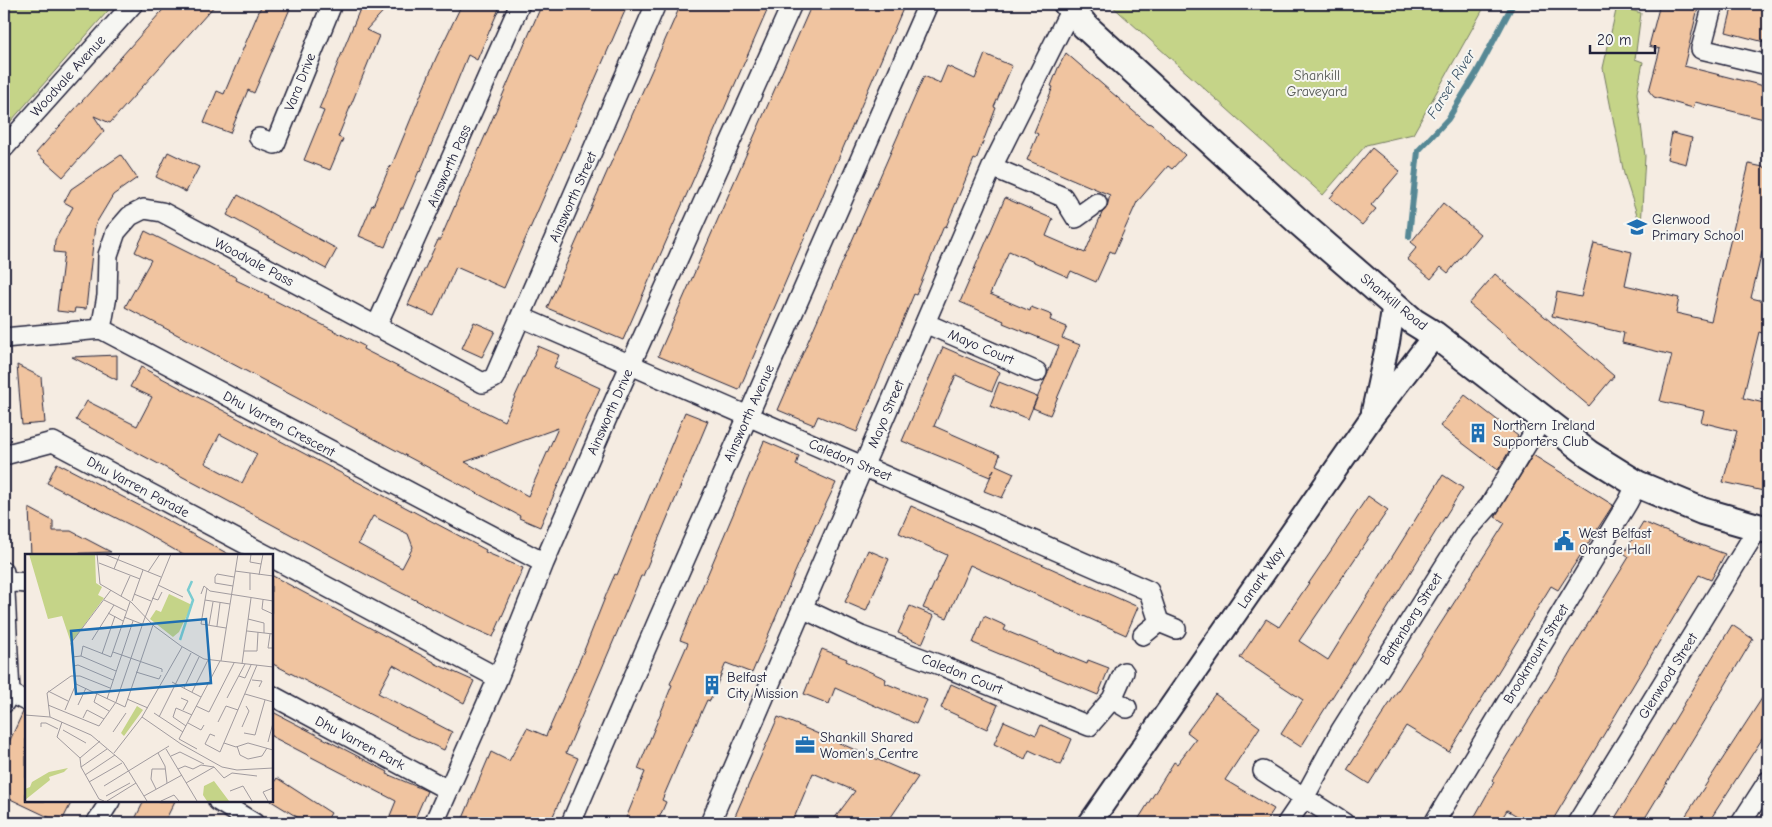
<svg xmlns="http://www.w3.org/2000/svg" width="1772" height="827" font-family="'Comic Neue',sans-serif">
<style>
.green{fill:#c5d488;stroke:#747b62}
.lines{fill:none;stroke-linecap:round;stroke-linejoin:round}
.stream{stroke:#578895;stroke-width:6}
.building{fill:#f0c4a0;stroke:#22223b;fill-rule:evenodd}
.minor-casing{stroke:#22223b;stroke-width:22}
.tertiary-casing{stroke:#22223b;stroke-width:26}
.secondary-casing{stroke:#22223b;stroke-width:30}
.minor{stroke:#f6f6f2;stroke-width:19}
.tertiary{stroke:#f6f6f2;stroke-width:22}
.secondary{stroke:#f6f6f2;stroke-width:26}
.labels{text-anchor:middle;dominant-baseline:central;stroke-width:4;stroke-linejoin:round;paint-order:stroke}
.park-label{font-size:14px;fill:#535752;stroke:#f6f6f2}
.street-label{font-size:14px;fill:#22223b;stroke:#f6f6f2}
.poi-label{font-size:14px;fill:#22223b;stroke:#f6f6f2;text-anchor:start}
.water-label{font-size:15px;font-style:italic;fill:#3d5568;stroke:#f6f6f2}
.inset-river{fill:none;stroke:#7bccd1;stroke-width:2.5}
.inset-road{fill:none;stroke:#a19b9f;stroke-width:1}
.view{fill:#1f6fb2;fill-opacity:0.15;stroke:#1f6fb2;stroke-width:2.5}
.inset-edge{fill:none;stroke:#22223b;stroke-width:2.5}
</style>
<rect width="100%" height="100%" fill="#f5ece2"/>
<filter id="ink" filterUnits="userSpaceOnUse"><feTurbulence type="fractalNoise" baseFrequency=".02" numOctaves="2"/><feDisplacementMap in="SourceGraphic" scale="10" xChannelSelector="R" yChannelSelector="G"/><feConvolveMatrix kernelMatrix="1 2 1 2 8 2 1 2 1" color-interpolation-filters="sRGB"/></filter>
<g filter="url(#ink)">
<path class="green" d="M4 4H114L4 129Z
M1110 4H1486L1413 134 1366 145 1323 195Z
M1617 6 1641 13 1635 59 1643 62 1637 93 1645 156 1641 227 1624 174 1603 68Z"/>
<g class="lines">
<path class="stream" d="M1409 236 1418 151 1448 119 1477 72 1513 4"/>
</g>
<path class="building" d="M168 4H216L110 123 94 116 104 131 63 177 36 153Z
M262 4H292L254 93 248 90 230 133 204 123 217 91 224 94Z
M362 4H390L366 30 379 36 338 137 343 139 330 170 304 160 324 111 319 109Z
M462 4H501L477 60 468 55 420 172 419 171 403 208H401L385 247 359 236 372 205 373 206 390 166 391 167 436 58Z
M542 4H628L504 288 456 267 434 316 408 305 438 240H440Z
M681 4H770L623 340 547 308Z
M812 4H905L739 390 658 356Z
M1660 4H1699L1684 66 1768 87V120L1695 102 1693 108 1654 97 1649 91 1660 49 1649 46Z
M1733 4H1750L1768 8V43L1726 32Z
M1066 53 1147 123 1151 124 1185 155 1172 169 1168 166 1137 202 1114 253 1110 251 1096 282 1071 271 1068 277 1009 251 990 294 1030 311 1031 307 1052 315 1050 320 1067 327 1062 338 1080 345 1050 415 1033 408 1059 346 1003 323 1004 321 960 302 1005 198 1053 219 1046 236 1085 253 1102 213 1107 207 1110 195 1027 160 1038 134 1034 132 1053 87 1051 86 1058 68Z
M985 54 1012 66 994 107 996 108 976 160 974 159 946 227 944 226 916 295 914 294 857 432 818 416 814 425 778 410 924 76 940 83 947 66 975 79Z
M1672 133 1692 138 1686 164 1667 159Z
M1372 148 1400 171 1371 205 1376 209 1362 225 1330 198Z
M168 152 199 167 186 192 156 177Z
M121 155 137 178 113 195 95 225 86 309 75 308 74 313 57 311 64 253 54 252 55 240 73 207 64 202 71 189Z
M1749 164 1768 168V254L1762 252 1751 298 1768 302V335L1759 332 1743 398 1768 404V492L1723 482 1737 431 1701 422 1704 411 1660 401 1672 355 1622 343 1624 333 1552 316 1557 292 1581 297 1594 243 1632 252 1625 285 1679 298 1676 313 1711 321Z
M238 195 337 249 326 269 227 215Z
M1443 203 1480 234 1448 273 1441 267 1431 279 1407 259 1417 247 1411 242Z
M145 231 205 261 237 278 236 280 269 296 268 297 364 346 363 349 459 398V399L504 421 538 346 559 355 554 367 600 388 540 527 519 518 520 516 125 307 151 260 135 252ZM558 428 528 496 465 462 514 444Z
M1495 274 1614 376 1589 406 1469 304Z
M474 322 495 331 482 357 462 348Z
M943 347 1000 372 992 391 956 375 934 426 1000 455 996 465 1014 473 1002 498 984 491 994 469 990 477 902 441Z
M117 355V380L72 357Z
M17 365 41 377 45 423 22 425Z
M141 367 486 550 485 552 523 568 493 637 465 625 380 582 76 420 87 401 137 426 152 397 130 387ZM220 434 257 454 242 483 205 463ZM373 516 408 534 413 547 402 568 358 544Z
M999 382 1037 397 1028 419 1011 412 1010 414 990 406Z
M1465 395 1518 436 1498 470 1440 426Z
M685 412 708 421 643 576H641L566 753 578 758 550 823H461L491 752 509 761 527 728 546 736 585 648 608 590 615 574 617 575Z
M764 441 799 456 796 465 836 483 817 523H816L752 673 726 663 710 701 707 700 688 742H687L662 800 666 802 657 823H624L645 772 638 769 672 685 670 684 688 643 680 640Z
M1533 455 1613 505 1558 590 1551 586 1449 752 1406 726 1369 784 1347 770 1505 523 1495 517Z
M57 463 150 511 232 556H185L140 530 47 483Z
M1443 475 1463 488 1301 747 1281 734 1303 700 1240 658 1266 619 1279 627 1368 496 1388 510 1299 641 1328 660Z
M911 506 1138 607 1126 635 970 565 947 618 923 608 947 555 899 533Z
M29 508 53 521V531H71L111 552 62 554V556H31Z
M1643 522 1687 540 1725 554 1711 580 1699 575 1551 823H1529L1507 810 1499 823H1471L1494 782 1492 780 1629 557 1624 553Z
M868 550 889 559 866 611 845 602Z
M271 575 434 662V663L474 681 464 703 393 665 378 693 452 732 444 750 408 734 271 663Z
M910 606 934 616 922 644 898 633Z
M984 616 1006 626 1004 630 1045 647 1087 664 1088 660 1109 668 1098 695 973 643Z
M1732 625 1753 639 1711 709 1642 823H1612Z
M822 649 847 659 846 661 886 679 885 683 927 700 916 724 835 688 829 704 804 694Z
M951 684 998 705 987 729 941 708Z
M1768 689V730L1753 753 1708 823H1681Z
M1215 694 1260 727 1225 780 1274 809 1265 823H1136L1174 762 1177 764 1196 739 1187 732Z
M271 711 388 772 387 774 427 791 413 823H387L396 801 271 736Z
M23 712H26V801H72L61 823 4 796V753Z
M778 717 800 726 918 777 887 823H831L855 791 813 773 792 823H732Z
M1004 721 1036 735 1041 725 1072 739 1061 765 1029 750 1025 759 994 744Z
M277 778 331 813 325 823H307L271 801V787Z
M144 801H175L164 823H133Z"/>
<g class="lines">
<defs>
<path id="minor" d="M1713 4 1701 49 1768 65
M259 138 275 144 332 4
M4 148 133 4
M992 167 1063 197 1076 218 1097 203
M521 317 1149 591 1159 622 1143 635
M925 323 1037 372
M376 327 520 4
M101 329 107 296 108 255 116 232 130 216 144 209 162 212 483 383 494 378 656 4
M4 338 101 329 544 563
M4 455 53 442 268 556
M271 557 498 678
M4 572 10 693 4 703
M4 581 26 583
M802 608 861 636 940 665 1089 726 1112 699 1124 672
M1159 622 1176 629
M10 693 26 701
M271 695 448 790
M1112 699 1127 708
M1263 771 1344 823
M218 801 254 823
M96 823 110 801
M434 823 498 678 544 563 617 395 792 4
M571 823 659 618 748 416 928 4
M710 823 992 167 1071 9
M1287 823 1304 798 1341 730 1466 532 1490 505 1542 419
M1434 823 1628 502 1637 484
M1577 823 1758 528
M1741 823 1768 781"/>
<path id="tertiary" d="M1373 411 1388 342 1394 303
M1090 823 1372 417 1435 335"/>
<path id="secondary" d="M1067 4 1085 26 1300 223 1414 322 1435 335 1589 454 1637 484 1702 511 1768 530"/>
</defs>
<use href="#minor" class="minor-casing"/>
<use href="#tertiary" class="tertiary-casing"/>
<use href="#secondary" class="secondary-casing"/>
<use href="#minor" class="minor"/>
<use href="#tertiary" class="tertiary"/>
<use href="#secondary" class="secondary"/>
</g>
</g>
<defs>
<symbol id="school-bare" viewBox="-9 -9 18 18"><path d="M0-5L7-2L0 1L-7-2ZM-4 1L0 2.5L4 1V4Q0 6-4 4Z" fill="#1f6fb2" stroke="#f6f6f2" stroke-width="2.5" paint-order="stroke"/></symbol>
<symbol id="building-bare" viewBox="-9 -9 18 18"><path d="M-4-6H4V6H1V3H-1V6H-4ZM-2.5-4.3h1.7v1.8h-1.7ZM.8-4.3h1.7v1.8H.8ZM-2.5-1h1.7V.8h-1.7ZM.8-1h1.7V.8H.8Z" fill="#1f6fb2" stroke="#f6f6f2" stroke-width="2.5" paint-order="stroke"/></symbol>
<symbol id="civic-bare" viewBox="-9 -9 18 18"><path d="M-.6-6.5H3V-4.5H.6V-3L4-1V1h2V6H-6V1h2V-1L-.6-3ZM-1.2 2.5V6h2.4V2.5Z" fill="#1f6fb2" stroke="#f6f6f2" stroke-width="2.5" paint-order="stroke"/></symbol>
<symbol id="office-bare" viewBox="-9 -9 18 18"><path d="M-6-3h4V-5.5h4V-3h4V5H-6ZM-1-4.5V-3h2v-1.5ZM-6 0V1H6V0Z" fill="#1f6fb2" stroke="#f6f6f2" stroke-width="2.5" paint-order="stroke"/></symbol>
</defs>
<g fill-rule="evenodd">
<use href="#school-bare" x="1623" y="213" width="28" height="28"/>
<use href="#building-bare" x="1464" y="419" width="28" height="28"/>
<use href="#civic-bare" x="1550" y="527" width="28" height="28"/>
<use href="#building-bare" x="698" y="671" width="28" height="28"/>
<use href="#office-bare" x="791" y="731" width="28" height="28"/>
</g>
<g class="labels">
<g class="park-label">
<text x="1317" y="75">Shankill<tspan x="1317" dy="16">Graveyard</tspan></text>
</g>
<g class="street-label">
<text transform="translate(68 76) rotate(-48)">Woodvale Avenue</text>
<text transform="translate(300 82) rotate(-68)">Vara Drive</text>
<text transform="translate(449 166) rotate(-66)">Ainsworth Pass</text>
<text transform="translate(573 197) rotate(-66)">Ainsworth Street</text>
<text transform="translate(254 262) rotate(28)">Woodvale Pass</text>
<text transform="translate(1394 302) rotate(39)">Shankill Road</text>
<text transform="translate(981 347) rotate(23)">Mayo Court</text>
<text transform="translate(610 412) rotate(-66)">Ainsworth Drive</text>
<text transform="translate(749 413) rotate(-66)">Ainsworth Avenue</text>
<text transform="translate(886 414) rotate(-67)">Mayo Street</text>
<text transform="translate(279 424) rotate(28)">Dhu Varren Crescent</text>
<text transform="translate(850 460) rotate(23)">Caledon Street</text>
<text transform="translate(138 487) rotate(28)">Dhu Varren Parade</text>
<text transform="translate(1261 578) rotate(-55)">Lanark Way</text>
<text transform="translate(1411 619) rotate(-58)">Battenberg Street</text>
<text transform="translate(1536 654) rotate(-59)">Brookmount Street</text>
<text transform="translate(962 674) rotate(22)">Caledon Court</text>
<text transform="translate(1668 676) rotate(-58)">Glenwood Street</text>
<text transform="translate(360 743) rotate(28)">Dhu Varren Park</text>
</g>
<g class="poi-label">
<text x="1652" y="219">Glenwood<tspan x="1652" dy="16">Primary School</tspan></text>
<text x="1493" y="425">Northern Ireland<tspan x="1493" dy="16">Supporters Club</tspan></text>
<text x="1579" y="533">West Belfast<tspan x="1579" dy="16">Orange Hall</tspan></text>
<text x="727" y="677">Belfast<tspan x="727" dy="16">City Mission</tspan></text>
<text x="820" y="737">Shankill Shared<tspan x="820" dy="16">Women's Centre</tspan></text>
</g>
<g class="water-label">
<text transform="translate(1451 84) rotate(-58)">Farset River</text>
</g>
</g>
<g transform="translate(25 554)">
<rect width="248" height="248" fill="#f5ece2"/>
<path d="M4 0H70L71 29 77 33 73 41 79 44 46 89 37 62 23 65ZM144 40 167 51 154 78 148 83 125 65 131 56 136 58ZM112 152 118 156 99 182 96 179ZM43 214 39 218 24 223 25 226 0 246V235L5 233 7 228 24 218ZM189 227 204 247H182L178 241 179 232Z" fill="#c5d488"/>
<path class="inset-river" d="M155 86 168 46 163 36 167 27"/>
<path class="inset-road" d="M72 0 75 30 106 48 129 72 156 92 179 105 248 113M79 0 136 23M226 0 225 8 236 10M74 9 115 25M89 15 95 0M210 17 248 22M123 18 135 0M225 19V36M234 21 238 0M133 31 158 43M208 32 190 29V23L192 20 209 23M182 34 176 70 201 74M109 40 126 47M176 40 179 32 185 37 248 47M96 42 105 22M127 44 133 46 137 38M79 46 101 57M180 46 205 50M238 46 237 55 248 60M107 47 118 16M83 59 98 67M99 63 117 70M223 65 239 69V79M184 71 188 48M192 72 195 49M222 77 248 80M245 80 243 94H248M67 86 89 51M219 97H232L233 78M88 98 137 115V118M77 100 90 62M56 102 58 92 86 103 105 48M47 103 56 102 91 117M196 107 213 0M217 110 226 44M49 112 53 111 88 126M111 118 134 125 136 121M214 122 220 124 226 111M227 126 237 127 234 133M147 128 176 143M51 130 100 153 128 71M159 134 174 103M23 137 43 147M167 138 183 106M72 139 69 148 84 157M220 140 248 148M156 144 163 147 158 156M202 144 220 110M82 145 108 67M102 145 123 154M23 151 74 172 91 148 119 66 146 0M53 151 61 134M171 152 184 158 209 109M40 156 51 130 46 89 86 36M129 159 158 178M0 161 25 163 66 181 98 208 122 247M25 163 22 139 46 122H55L85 134M117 163 156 190 197 213 212 216 248 214M134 163 166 99M58 164 62 156 79 165M37 168 32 183 55 204M193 168 201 152 213 156M163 169 176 176 179 171M161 172 148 163 151 154 167 161M16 173V169H21L33 175M217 173 224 157 221 152M38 176 61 189M88 178 101 159M219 179 230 181 240 146M190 182 185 180 180 190 195 198 232 111M243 188 248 169M199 189 211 193 223 189 248 196M212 192 215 201 223 205 237 202 242 194M141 195 172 247M172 195 154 185 195 107M89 199 117 163 157 93M133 199 140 212 142 229M146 202 155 198 179 210M55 204 56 213 74 245 79 247M55 204 75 187M56 213 82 195M189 213 199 224 207 219 232 222M153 215 160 212 168 215 176 211 189 213M60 221 90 201M64 228 97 209M161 229 189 213M79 232 144 192M131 235 126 225 127 215H140M205 237 218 232 227 247M81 242 105 229M119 242 157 221M82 247 111 229M136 247 149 241 154 247M243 247 238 238 248 234"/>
<path class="view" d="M181 65 186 129 51 140 46 77Z"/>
<rect width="248" height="248" class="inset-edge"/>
</g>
<rect width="1772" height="827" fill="none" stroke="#f6f6f2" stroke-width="20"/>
<rect x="10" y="10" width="1752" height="807" fill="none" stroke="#22223b" stroke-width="2" filter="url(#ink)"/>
<path d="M1590 45v8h65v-8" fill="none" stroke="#22223b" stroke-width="2.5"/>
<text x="1597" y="45" font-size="15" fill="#22223b" stroke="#f6f6f2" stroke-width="4" paint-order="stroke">20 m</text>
</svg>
